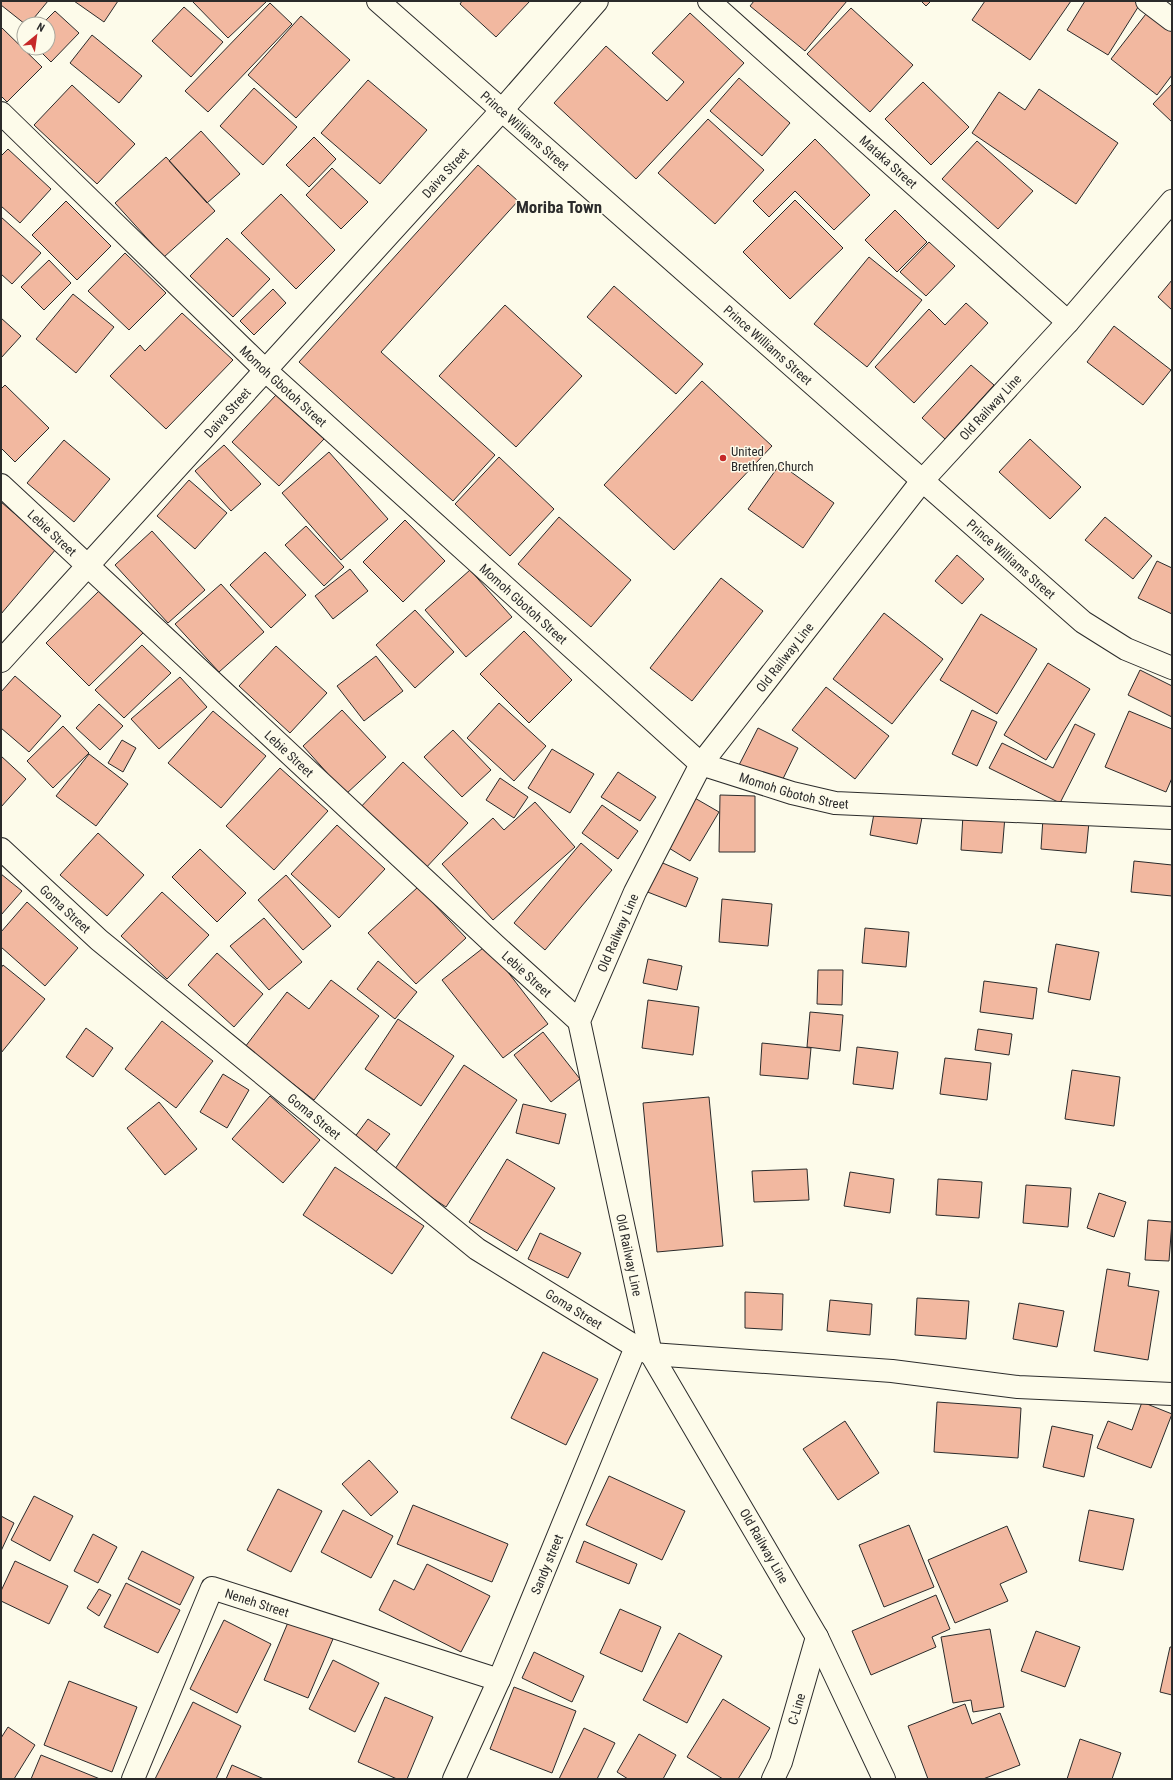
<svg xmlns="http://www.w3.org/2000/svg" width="1173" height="1780" font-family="'Roboto Condensed',sans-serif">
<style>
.building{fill:#f2b8a0;stroke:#2b2b2b}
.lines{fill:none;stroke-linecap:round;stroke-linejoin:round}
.street-casing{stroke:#2b2b2b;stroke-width:24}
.secondary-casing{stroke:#2b2b2b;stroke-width:24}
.street{stroke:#fdfbea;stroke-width:22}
.secondary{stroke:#fdfbea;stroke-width:22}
.poi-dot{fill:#c62828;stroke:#fdfbea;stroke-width:1.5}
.labels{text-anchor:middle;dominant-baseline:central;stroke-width:3;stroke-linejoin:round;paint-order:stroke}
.street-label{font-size:13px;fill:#2b2b2b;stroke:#fdfbea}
.poi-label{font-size:13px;fill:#2b2b2b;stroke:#fdfbea;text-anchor:start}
.district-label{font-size:17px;font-weight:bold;fill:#2b2b2b;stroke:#fdfbea}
</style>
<rect width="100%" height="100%" fill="#fdfbea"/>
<path class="building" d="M1 1H48L29 24H25L1 5Z
M74 1H118L104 22Z
M192 1H267L228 38Z
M462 1H530L496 37 460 4Z
M754 1H847L805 51 750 6Z
M921 1H931L926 6Z
M985 1H1071L1030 60 972 20Z
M1085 1H1134L1140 4 1108 55 1067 30Z
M270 3 292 24 208 112 185 91Z
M184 7 223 42 191 77 152 41Z
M851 8 913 65 870 112 807 54Z
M1149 10 1172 27V75L1157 95 1111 59Z
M55 11 79 33 51 62 37 48H48V24H42Z
M690 13 744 63 636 179 554 103 606 46 667 101 684 82 652 53Z
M301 16 350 60 296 118 248 75Z
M1 27 42 67 7 102 1 96Z
M92 35 142 76 119 103 70 63Z
M739 78 790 123 762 156 710 111Z
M368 80 427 130 380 184 321 133Z
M923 82 969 127 931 165 885 119Z
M1172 84V122L1153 104Z
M72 85 135 144 97 184 34 125Z
M254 88 297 127 263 165 220 126Z
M1039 89 1118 143 1076 204 972 133 999 92 1025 110Z
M708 119 764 170 715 224 658 173Z
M201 131 240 174 207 203 169 161Z
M314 137 336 159 309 187 286 165Z
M815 139 870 195 834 230 795 191 769 217 753 201Z
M977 141 1033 191 998 229 942 179Z
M8 149 51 189 20 223 1 206V156Z
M166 157 215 211 164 257 115 203Z
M478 165 518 201 381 352 495 455 453 501 299 362Z
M332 168 368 202 341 229 306 195Z
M281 194 335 250 296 289 241 233Z
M795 200 843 248 790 299 743 252Z
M66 201 111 246 77 280 32 235Z
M895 210 927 242 897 272 865 240Z
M1 217 41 253 12 284 1 274Z
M227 238 270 279 233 317 190 276Z
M929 242 955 266 926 296 900 272Z
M125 253 166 293 129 330 88 291Z
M869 257 922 300 867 367 814 324Z
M49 260 71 283 44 310 21 287Z
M1172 280V310L1158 297Z
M614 286 703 364 676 394 587 317Z
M273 289 286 303 254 335 240 321Z
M73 294 114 327 76 373 36 339Z
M966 303 988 323 914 403 875 367 929 309 945 325Z
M505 305 582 376 516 447 439 376Z
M182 313 233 360 166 429 110 376 140 345 145 351Z
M1 318 21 336 1 358Z
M1114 326 1171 370 1143 405 1087 362Z
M971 365 994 385 945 439 922 418Z
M702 381 772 446 674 550 604 485Z
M5 385 49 428 15 462 1 448V389Z
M276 395 324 439 279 486 232 442Z
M1030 439 1081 487 1050 519 999 472Z
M64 440 110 479 74 522 27 483Z
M224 445 261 484 231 511 195 471Z
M329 452 388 519 341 560 282 493Z
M499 457 554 509 510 556 455 504Z
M780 464 834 503 803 548 748 509Z
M189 480 227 513 195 549 157 516Z
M1 502 56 549 1 614Z
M559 517 631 580 591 627 518 564Z
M1105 517 1152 556 1133 579 1085 540Z
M405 520 445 561 403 602 363 562Z
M306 526 344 567 324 586 285 545Z
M152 531 205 590 168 623 115 565Z
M265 552 306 595 271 628 230 585Z
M957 555 984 579 962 604 935 581Z
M1157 561 1172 568V614L1138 598Z
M350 569 368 591 333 619 315 596Z
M470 570 512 617 466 657 425 610Z
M721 578 763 611 692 701 650 668Z
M221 584 264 632 219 672 175 624Z
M101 589 144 632 89 686 46 643Z
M415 610 454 652 415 688 376 645Z
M884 613 943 659 892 724 833 679Z
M981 614 1037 649 997 714 940 680Z
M524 631 572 680 529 723 480 674Z
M142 645 171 673 124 718 95 690Z
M276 646 327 693 290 733 239 686Z
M376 656 403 691 364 721 337 686Z
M1048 663 1090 689 1046 760 1004 735Z
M1140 670 1172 686V717L1128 695Z
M15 676 61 716 29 752 1 728V692Z
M180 677 207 707 159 749 131 719Z
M826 687 889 736 855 779 792 730Z
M499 703 546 746 514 781 467 738Z
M99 704 123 726 100 750 76 728Z
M342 710 386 757 346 794 303 746Z
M972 710 997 722 977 766 952 754Z
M213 711 266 756 221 808 168 763Z
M1129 711 1172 729V778L1166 792 1105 767Z
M1075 724 1095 734 1060 803 989 768 1002 743 1053 768Z
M63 726 89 753 53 788 27 761Z
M758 728 798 748 779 787 738 767Z
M453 730 491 770 462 797 424 757Z
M122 740 136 748 123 772 108 763Z
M552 749 594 774 570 813 528 788Z
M89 754 128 784 96 826 56 796Z
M1 756 26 779 1 807Z
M403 762 468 823 423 871 358 810Z
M280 768 328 811 274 870 226 826Z
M618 772 656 797 640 821 601 797Z
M500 778 528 797 514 818 486 800Z
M720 795 755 796V852H719Z
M693 797 719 812 690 861 664 845Z
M535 802 575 847 493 920 442 864 493 818 504 830Z
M876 803 923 812 917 844 870 835Z
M602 805 638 831 618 859 582 833Z
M963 814 1005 816 1002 853 961 850Z
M1043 818 1089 822 1086 853 1041 849Z
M337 825 385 869 339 918 291 874Z
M98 833 144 875 107 916 60 875Z
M581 843 612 870 545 950 514 923Z
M200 849 246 893 217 922 172 877Z
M658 861 698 878 686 907 645 891Z
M1134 861 1172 865V896L1131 892Z
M1 874 22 891 1 915Z
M286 875 331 926 303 950 258 900Z
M418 887 466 938 416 984 368 933Z
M162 892 209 935 167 979 121 936Z
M722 899 772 904 768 946 719 942Z
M27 902 78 948 45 986 1 947V932Z
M264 918 302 962 269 990 230 946Z
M865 928 909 932 906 967 862 963Z
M1056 944 1099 952 1090 1000 1048 992Z
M487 945 548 1024 503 1058 442 980Z
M217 953 263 994 234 1027 188 985Z
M648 959 682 966 677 990 643 983Z
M378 961 417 992 395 1019 357 989Z
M3 965 45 999 1 1053V968Z
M818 970H843L842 1005 817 1004Z
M331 980 379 1016 314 1100 245 1047 287 992 309 1009Z
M984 981 1037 988 1033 1019 980 1012Z
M648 1000 699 1007 693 1055 642 1048Z
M810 1012 843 1015 840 1051 807 1047Z
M398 1019 454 1056 421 1106 365 1069Z
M162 1021 213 1061 176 1108 125 1069Z
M86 1028 113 1048 93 1077 66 1057Z
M978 1029 1012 1034 1009 1055 975 1050Z
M543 1032 580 1079 551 1102 514 1055Z
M762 1043 811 1048 808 1079 760 1075Z
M857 1047 898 1052 893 1089 853 1084Z
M945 1058 991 1063 987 1100 940 1094Z
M464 1065 517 1100 446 1207 393 1172Z
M1072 1070 1120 1077 1114 1126 1065 1119Z
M223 1074 249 1090 227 1128 200 1112Z
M270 1096 320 1140 283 1183 232 1139Z
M709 1097 723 1246 657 1252 643 1103Z
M159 1102 197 1149 165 1175 127 1128Z
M523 1104 566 1114 559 1144 516 1133Z
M368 1119 390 1134 375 1153 354 1138Z
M507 1159 555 1188 517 1251 469 1222Z
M335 1167 424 1226 392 1274 303 1215Z
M807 1169 809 1200 754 1202 752 1171Z
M850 1172 894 1179 890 1213 844 1206Z
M938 1179 982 1182 979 1218 936 1215Z
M1026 1185 1071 1188 1068 1227 1023 1223Z
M1099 1193 1126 1202 1114 1237 1087 1228Z
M1148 1220 1172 1222 1169 1261 1145 1260Z
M540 1233 581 1253 568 1278 528 1259Z
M1107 1269 1130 1273 1128 1286 1159 1291 1148 1360 1094 1351Z
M745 1292 783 1294 782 1330 745 1328Z
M917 1298 969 1301 966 1339 915 1335Z
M830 1300 872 1304 870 1335 827 1331Z
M1019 1303 1064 1311 1057 1347 1013 1339Z
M543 1352 598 1379 566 1445 511 1418Z
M937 1402 1021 1408 1018 1458 934 1452Z
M1142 1402 1172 1414 1151 1468 1097 1448 1108 1421 1132 1430Z
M845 1421 879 1473 838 1500 803 1449Z
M1052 1426 1093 1435 1084 1477 1043 1467Z
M369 1460 398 1492 371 1516 342 1484Z
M609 1476 685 1511 662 1560 586 1525Z
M278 1489 322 1511 291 1572 247 1550Z
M34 1496 73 1516 50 1561 11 1540Z
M413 1505 508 1544 492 1582 397 1544Z
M343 1510 393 1536 371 1578 321 1552Z
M1089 1510 1134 1519 1123 1570 1079 1561Z
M1 1516 14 1523 1 1551Z
M909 1525 934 1587 884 1607 859 1545Z
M1007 1526 1027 1572 1000 1584 1008 1601 955 1623 928 1560Z
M93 1534 117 1547 98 1583 74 1571Z
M584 1541 637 1564 629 1584 576 1562Z
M142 1551 194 1577 180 1605 128 1579Z
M15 1561 68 1586 49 1624 1 1601V1591Z
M427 1564 490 1596 461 1652 379 1610 394 1580 414 1590Z
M126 1583 180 1610 158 1653 104 1627Z
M99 1589 111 1595 99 1616 87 1608Z
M936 1595 950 1629 932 1637 936 1647 871 1675 852 1631Z
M620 1609 661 1627 642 1672 600 1653Z
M224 1620 271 1644 237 1713 190 1689Z
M289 1620 333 1639 308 1698 264 1680Z
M990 1629 1004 1707 973 1712 971 1700 953 1703 941 1637Z
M1036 1631 1080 1647 1065 1687 1021 1671Z
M679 1633 722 1656 687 1723 643 1700Z
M1170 1647H1172V1695L1160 1692Z
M534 1652 584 1676 572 1702 522 1678Z
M333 1660 379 1683 355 1732 309 1709Z
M69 1681 137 1707 112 1772 44 1745Z
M514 1687 576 1711 552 1773 490 1749Z
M385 1697 433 1717 407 1779H397L358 1762Z
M723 1699 770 1728 738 1779H723L687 1757Z
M193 1702 241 1726 216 1779H155Z
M965 1704 972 1724 1000 1713 1020 1765 983 1779H928L908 1726Z
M8 1727 35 1745 14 1779H1V1738Z
M584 1728 615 1743 597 1779H559Z
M639 1734 676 1755 663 1779H628L617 1772Z
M1080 1739 1121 1753 1112 1779H1067Z
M41 1755 100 1779H31Z
M232 1765 264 1779H226Z"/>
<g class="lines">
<defs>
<g id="street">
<path id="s1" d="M709 1 1068 322"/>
<path d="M1147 1 1172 20"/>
<path id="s2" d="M1 113 265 370 701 764 792 793 835 803 1172 818"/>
<path id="s3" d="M1 485 495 945 579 1021"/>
<path id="s4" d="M1 661 502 110 597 1"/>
<path id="s5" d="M1 849 99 940 477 1249 636 1347 651 1354 892 1371 1018 1387 1172 1394"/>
<path id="s6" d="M133 1779 212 1588 499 1680"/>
<path id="s7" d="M454 1779 499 1680 636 1347"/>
<path id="s8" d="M773 1779 781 1762 817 1637"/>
</g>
<g id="secondary">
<path id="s9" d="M378 1 1083 622 1126 649 1172 668"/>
<path id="s10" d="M884 1779 817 1637 651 1354 579 1021 635 892 701 764 922 481 1068 322 1172 201"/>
</g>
</defs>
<use href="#street" class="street-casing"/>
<use href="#secondary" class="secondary-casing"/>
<use href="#street" class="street"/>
<use href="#secondary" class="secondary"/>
</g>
<circle class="poi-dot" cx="723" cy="458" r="4"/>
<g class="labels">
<g class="street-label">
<text stroke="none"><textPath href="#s9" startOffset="196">Prince Williams Street</textPath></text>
<text stroke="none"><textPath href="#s1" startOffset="241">Mataka Street</textPath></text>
<text stroke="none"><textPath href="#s4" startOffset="660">Daiva Street</textPath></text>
<text stroke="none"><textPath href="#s9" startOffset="520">Prince Williams Street</textPath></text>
<text stroke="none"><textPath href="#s2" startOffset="393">Momoh Gbotoh Street</textPath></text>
<text stroke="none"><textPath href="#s10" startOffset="1570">Old Railway Line</textPath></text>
<text stroke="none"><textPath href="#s4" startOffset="336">Daiva Street</textPath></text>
<text stroke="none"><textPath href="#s3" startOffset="70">Lebie Street</textPath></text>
<text stroke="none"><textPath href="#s9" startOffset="844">Prince Williams Street</textPath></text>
<text stroke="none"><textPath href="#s2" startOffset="717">Momoh Gbotoh Street</textPath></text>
<text stroke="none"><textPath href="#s10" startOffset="1246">Old Railway Line</textPath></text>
<text stroke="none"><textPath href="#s3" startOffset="394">Lebie Street</textPath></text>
<text stroke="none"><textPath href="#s2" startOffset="1053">Momoh Gbotoh Street</textPath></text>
<text stroke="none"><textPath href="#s5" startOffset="88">Goma Street</textPath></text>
<text stroke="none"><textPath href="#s10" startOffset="922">Old Railway Line</textPath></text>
<text stroke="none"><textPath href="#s3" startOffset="718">Lebie Street</textPath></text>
<text stroke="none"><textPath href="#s5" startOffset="412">Goma Street</textPath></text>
<text transform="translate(629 1255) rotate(78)">Old Railway Line</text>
<text stroke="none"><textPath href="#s5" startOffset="736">Goma Street</textPath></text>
<text transform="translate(764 1546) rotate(60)">Old Railway Line</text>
<text stroke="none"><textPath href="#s7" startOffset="234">Sandy street</textPath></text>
<text stroke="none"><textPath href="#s6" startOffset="254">Neneh Street</textPath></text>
<text stroke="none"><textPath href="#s8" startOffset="74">C-Line</textPath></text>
</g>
<g class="poi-label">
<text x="731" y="451">United<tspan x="731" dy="15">Brethren Church</tspan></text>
</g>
<g class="district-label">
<text x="559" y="207">Moriba Town</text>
</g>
</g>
<rect width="1173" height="1780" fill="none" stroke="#2b2b2b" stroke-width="4"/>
<g transform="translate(36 36) rotate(29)"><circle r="19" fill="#fdfbea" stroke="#a9a89e"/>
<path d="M0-3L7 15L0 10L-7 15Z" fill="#c62828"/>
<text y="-6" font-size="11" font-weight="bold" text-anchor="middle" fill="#2b2b2b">N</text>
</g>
</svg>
